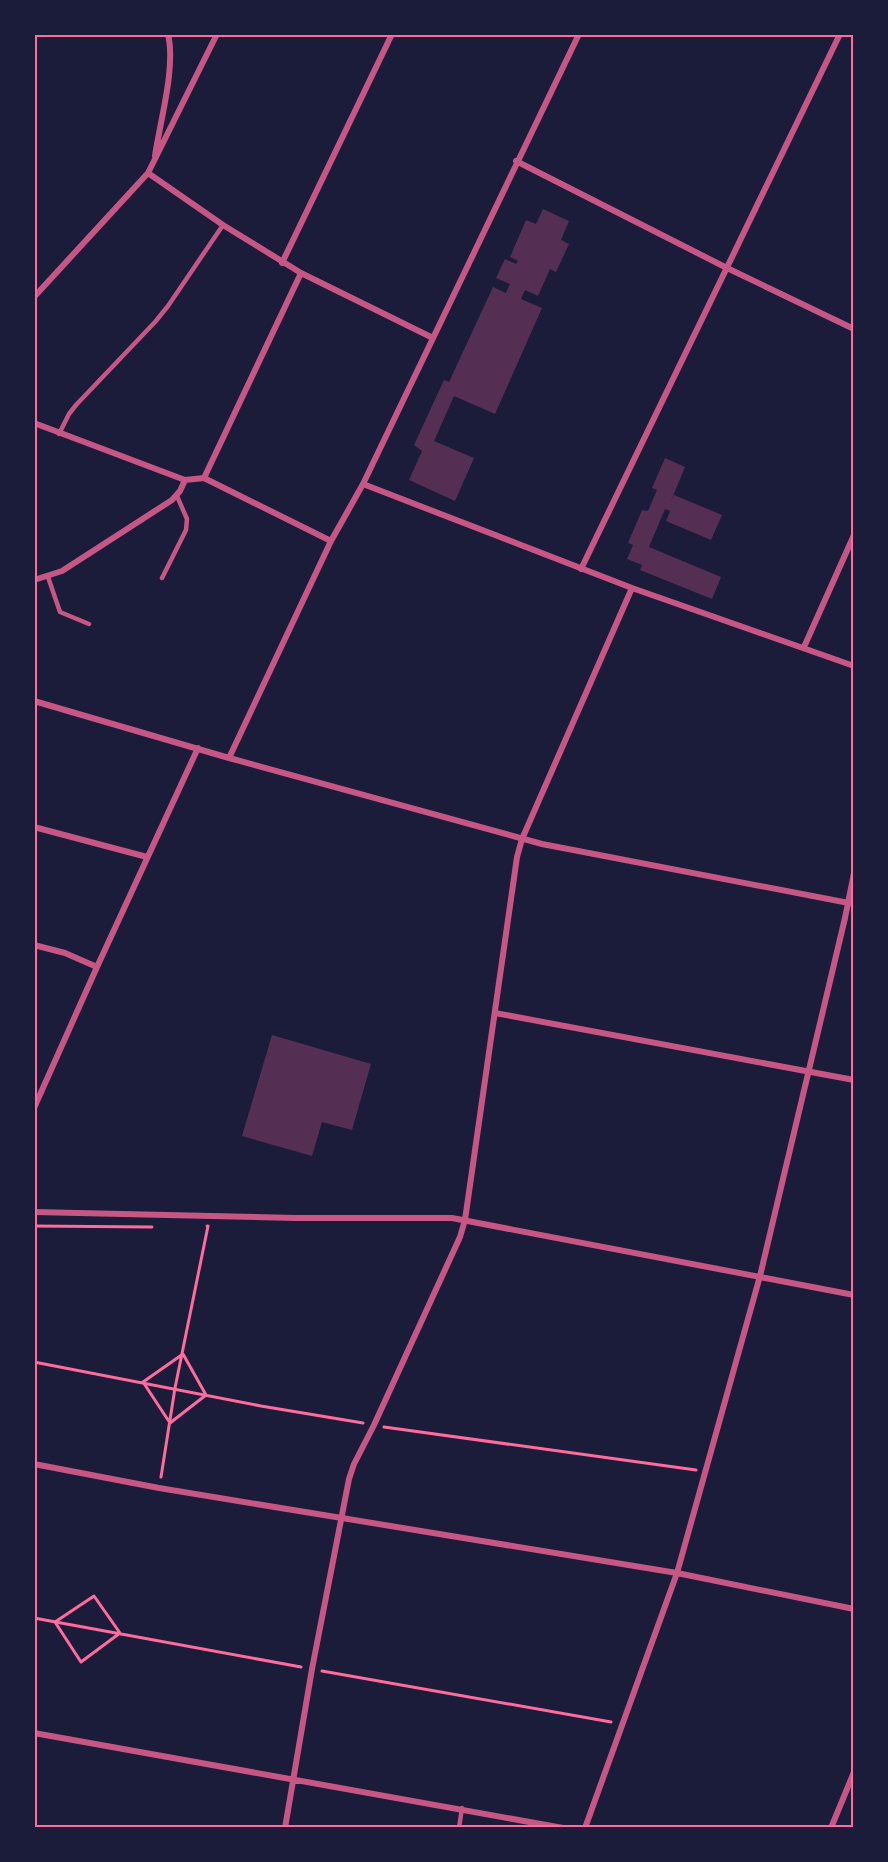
<svg xmlns="http://www.w3.org/2000/svg" width="888" height="1862" font-family="'IBM Plex Sans',sans-serif">
<style>
.building{fill:#542f53}
.lines{fill:none;stroke-linecap:round;stroke-linejoin:round}
.path{stroke:#ff6b9d;stroke-width:3}
.service{stroke:#c65784;stroke-width:4.5}
.minor{stroke:#c65784;stroke-width:6}
.neatline{fill:none;stroke:#ff6b9d;stroke-width:2}
</style>
<rect width="100%" height="100%" fill="#1b1b3a"/>
<path class="building" d="M543 209 569 221 561 240 569 244 556 272 550 269 538 296 525 290 521 299 542 308 495 414 454 396 434 441 474 458 455 501 409 480 422 451 414 445 444 380 449 382 493 287 506 293 510 284 496 278 505 259 516 264 518 261 510 257 526 220 536 224Z
M665 458 685 467 671 501 674 495 722 515 711 540 666 521 670 511 665 509 649 547 721 577 712 599 640 570 642 565 627 559 633 545 628 543 642 510 648 511 657 490 652 488Z
M272 1035 371 1064 352 1130 322 1122 312 1156 242 1136Z"/>
<g class="lines">
<path class="path" d="M34 1226 152 1227
M183 1354 206 1395 170 1423 143 1382Z
M34 1362 261 1406 363 1423
M384 1427 696 1470
M161 1477 175 1388 208 1226H207
M94 1596 120 1633 81 1662 55 1622Z
M34 1618 301 1667
M322 1671 611 1722"/>
<path class="service" d="M59 434 69 414 76 405 155 322 168 306 223 225
M48 577 60 612 89 624
M162 578 186 530 187 519 177 496
M459 1828 462 1808"/>
<path class="minor" d="M155 156C160 121 176 68 168 34
M516 161 727 268 854 329
M148 173 223 225 301 273 433 338
M282 263 392 34
M34 297 148 173 217 34
M34 423 185 480 204 478 331 541
M204 478 301 273
M363 484 632 588 854 666
M581 569 840 34
M34 580 62 571 172 500 180 491 185 480
M804 647 854 535
M34 701 229 758 542 844 854 904
M229 758 331 541 363 484 579 34
M34 827 147 857
M34 945 65 953 97 967
M495 1013 854 1080
M34 1108 97 967 198 748
M34 1212 296 1218H452L854 1295
M34 1464 159 1488 677 1573 854 1609
M34 1733 563 1828
M285 1828 312 1669 349 1479 354 1464 374 1425 460 1237 465 1220 517 857 522 839 632 588
M585 1828 677 1573 760 1276 845 918 854 873
M831 1828 854 1772"/>
</g>
<rect width="888" height="1862" fill="none" stroke="#1b1b3a" stroke-width="72"/>
<rect x="36" y="36" width="816" height="1790" class="neatline"/>
</svg>
